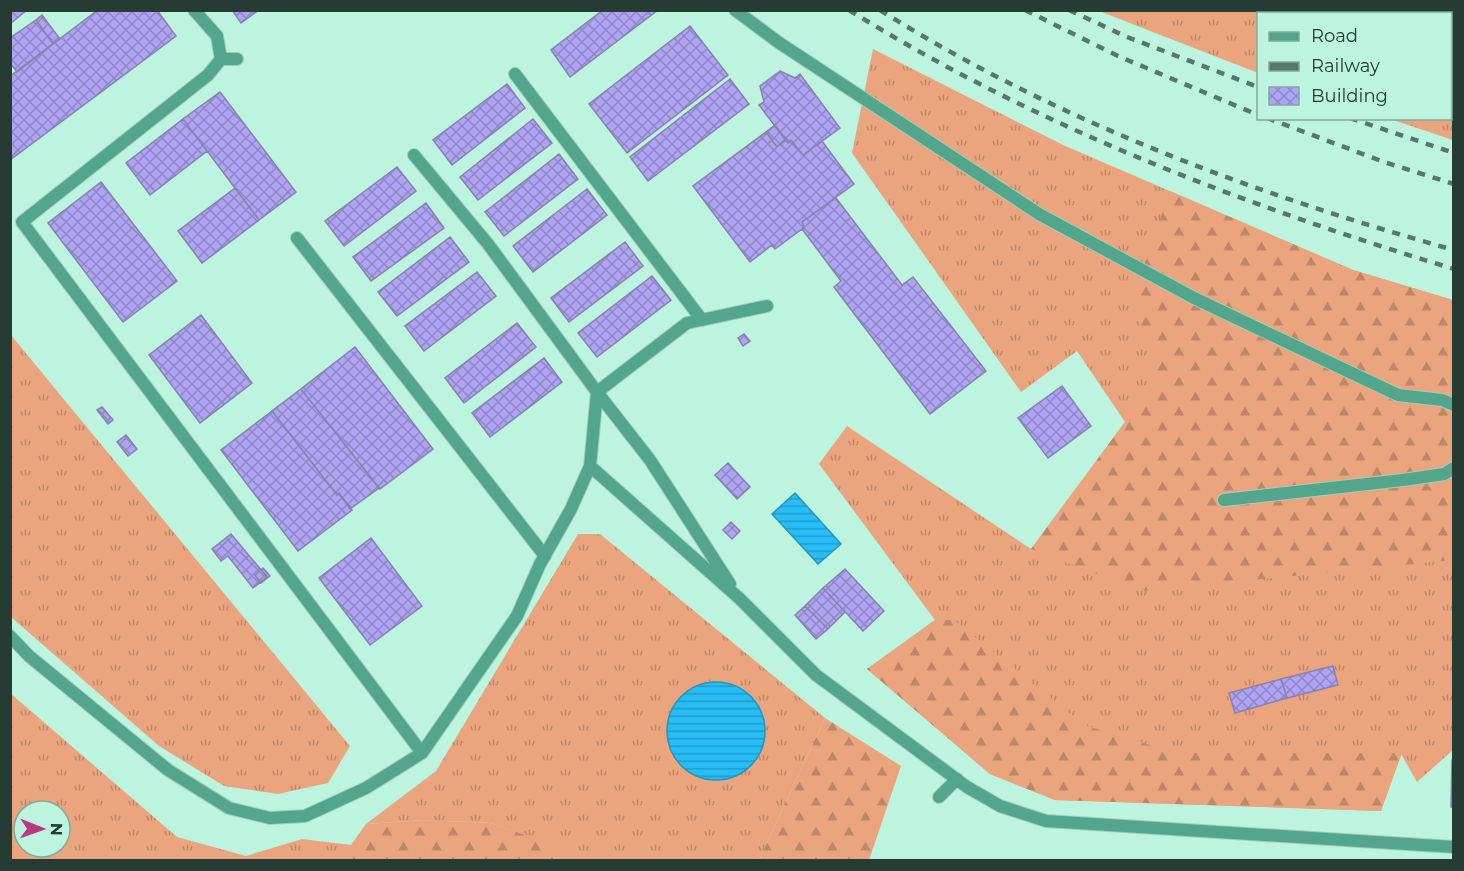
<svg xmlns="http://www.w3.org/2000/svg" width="1464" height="871" font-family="Montserrat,sans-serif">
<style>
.grass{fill:url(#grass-tufts);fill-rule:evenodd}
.forest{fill:url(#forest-firs)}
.water{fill:url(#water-rules);stroke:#2696bc;stroke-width:1.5}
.building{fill:url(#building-cross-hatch);stroke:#8882ac;stroke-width:1.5}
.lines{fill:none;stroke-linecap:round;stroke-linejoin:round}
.service-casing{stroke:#9ecfbd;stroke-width:14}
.tertiary-casing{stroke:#9ecfbd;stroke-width:14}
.service{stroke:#53a58b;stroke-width:12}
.tertiary{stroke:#53a58b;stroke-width:12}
.rail{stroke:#56786b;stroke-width:4.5;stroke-dasharray:8 8;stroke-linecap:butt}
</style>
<defs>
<pattern id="grass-tufts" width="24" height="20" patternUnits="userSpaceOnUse" patternTransform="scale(1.5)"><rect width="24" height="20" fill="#eba57e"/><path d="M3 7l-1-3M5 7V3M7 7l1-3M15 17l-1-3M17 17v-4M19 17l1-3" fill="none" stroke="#be8868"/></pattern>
<pattern id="forest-firs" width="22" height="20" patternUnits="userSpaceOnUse" patternTransform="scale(1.5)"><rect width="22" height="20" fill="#eba57e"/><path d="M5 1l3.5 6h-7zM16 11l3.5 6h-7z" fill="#be8868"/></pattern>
<pattern id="water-rules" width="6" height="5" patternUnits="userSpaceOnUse" patternTransform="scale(1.5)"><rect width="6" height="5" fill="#27bdf6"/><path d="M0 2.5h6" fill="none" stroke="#219bc8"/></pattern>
<pattern id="building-cross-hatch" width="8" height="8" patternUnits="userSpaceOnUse" patternTransform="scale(1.5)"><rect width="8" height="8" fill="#afa3f3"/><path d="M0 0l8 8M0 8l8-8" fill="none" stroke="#8e86c5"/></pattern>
</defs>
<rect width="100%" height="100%" fill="#bcf4df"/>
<path class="grass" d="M1372 10 1383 13 1258 14V73L1099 11Z
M1451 33 1454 34 1453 140 1390 119 1450 118Z
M873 49 1063 145 1353 270 1453 300V750L1417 782 1401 754 1381 811 1055 800 990 774 867 669 935 620 819 464 847 426 1031 549 1125 422 1077 351 1021 392 852 153Z
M10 334 350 746 328 783 278 794 224 786 159 746 11 617Z
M578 534H600L825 718 759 860H559L551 844 490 823 425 820 366 824 436 771Z
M10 693 177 837 246 856 302 839 351 845V860H11ZM24 811H60V847H24Z"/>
<path class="forest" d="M1170 191 1353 270 1453 300V560L1142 591 1031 549 1125 422 1154 390V362L1132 301Z
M935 620H954L1084 725 1176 753H1402L1381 811 1055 800 990 774 867 669Z
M825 718 901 766 869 860H759Z
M425 820 490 823 552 844 559 860H351V845L366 824Z"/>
<path class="water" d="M795 493 841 544 818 564 772 514Z
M667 731a49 49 0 1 1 98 0a49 49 0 1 1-98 0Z"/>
<path class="building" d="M10 10H27L10 24Z
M98 10H157L176 36 10 160V76Z
M232 10H259L241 23Z
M603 10H658L570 77 551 50Z
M42 15 60 39 53 44 36 20Z
M36 20 53 44 17 72 10 63V38Z
M690 26 728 75 627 153 589 104Z
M780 71 795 78 800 74 840 128 803 155 791 140 788 143 759 105 764 102 760 86Z
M730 79 749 104 648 181 630 157Z
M507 84 525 108 452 165 433 140Z
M220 92 296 192 259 220 183 119Z
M183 119 207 151 150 195 126 163Z
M533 119 552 143 478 200 460 177Z
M775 125 786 140 777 147 766 132Z
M766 132 777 147 786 140 788 143 791 140 803 155 822 141 854 184 802 222 804 226 802 229 775 249 772 245 750 262 693 186Z
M559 154 578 179 504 236 485 212Z
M397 167 416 191 344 246 325 221Z
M101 182 177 281 123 322 48 223Z
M235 188 259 220 202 263 178 231Z
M587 189 607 215 533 272 513 246Z
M836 198 902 285 913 277 986 371 930 414 834 287 841 281 802 229 804 226 802 222Z
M426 203 444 228 371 281 353 257Z
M450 237 469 262 397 316 378 292Z
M625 242 643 266 569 322 551 298Z
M477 272 496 296 424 351 405 326Z
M652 276 671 300 597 357 578 333Z
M201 315 252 383 200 423 149 355Z
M517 323 536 347 464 403 445 378Z
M744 334 750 341 743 346 738 338Z
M355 347 433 449 380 489 301 389Z
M544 358 562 382 490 437 472 413Z
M1062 386 1091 426 1048 458 1018 418Z
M301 389 379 488 350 509 339 493 337 495 272 411Z
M102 407 113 420 108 424 97 410Z
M272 411 337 495 339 493 352 510 298 551 221 450Z
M126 435 137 449 128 456 117 442Z
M728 463 750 487 737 499 715 475Z
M731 522 740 531 732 539 723 530Z
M231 534 267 577 253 588 228 556 221 561 212 549Z
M371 538 422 606 370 645 319 578Z
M263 568 270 576 261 583 255 575Z
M845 569 884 611 863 631 823 588Z
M823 588 845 612 828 629 805 606Z
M805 606 828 629 816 639 795 615Z
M1333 666 1338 685 1287 698 1281 679Z
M1281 679 1287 698 1235 713 1229 693Z
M1452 760H1454V807H1451Z"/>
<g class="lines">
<defs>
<path id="service" d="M194 10 217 36 221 59 208 75 22 222 422 753
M735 10 778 42 1039 214 1194 298 1398 395 1442 400 1454 405
M221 59H237
M515 74 702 320
M297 238 545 556
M590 466 739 598 816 675 967 787 1000 806 1046 821 1454 847
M1224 500 1403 480 1444 474 1454 468
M730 584 650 460 597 392 687 323 767 306
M10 636 29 656 168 770 229 808 270 818 305 816 366 788 422 753 517 616 540 564 571 509 590 466 597 392 488 244 414 155
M939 797 957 779"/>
<path id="tertiary" d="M1447 10 1454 12"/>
</defs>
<use href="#service" class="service-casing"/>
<use href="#tertiary" class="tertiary-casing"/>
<use href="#service" class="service"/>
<use href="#tertiary" class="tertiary"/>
<path class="rail" d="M849 10C1037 127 1243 205 1454 269
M880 10C1056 121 1254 194 1454 250
M1025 10 1118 56 1258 115
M1069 10 1127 37 1258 87
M1267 118 1384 162 1454 184
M1350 118 1454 153"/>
</g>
<rect width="1464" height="871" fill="none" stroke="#253b33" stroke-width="24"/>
<rect x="1257" y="12" width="195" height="108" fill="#bcf4df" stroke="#80aa9a" stroke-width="1.5"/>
<rect x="1269" y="32" width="30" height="9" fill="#53a58b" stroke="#80aa9a" stroke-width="1.5"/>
<text x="1311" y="42" font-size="18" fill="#253b33">Road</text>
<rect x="1269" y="62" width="30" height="9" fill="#56786b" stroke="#80aa9a" stroke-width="1.5"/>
<text x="1311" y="72" font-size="18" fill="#253b33">Railway</text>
<rect x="1269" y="87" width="30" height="18" fill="url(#building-cross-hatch)" stroke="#80aa9a" stroke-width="1.5"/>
<text x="1311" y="102" font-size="18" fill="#253b33">Building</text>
<g transform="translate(42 829) rotate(91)"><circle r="28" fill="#bcf4df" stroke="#80aa9a" stroke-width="1.5"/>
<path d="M0-4.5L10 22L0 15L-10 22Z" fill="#ba3881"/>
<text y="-9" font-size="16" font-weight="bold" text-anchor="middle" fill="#253b33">N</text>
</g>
</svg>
